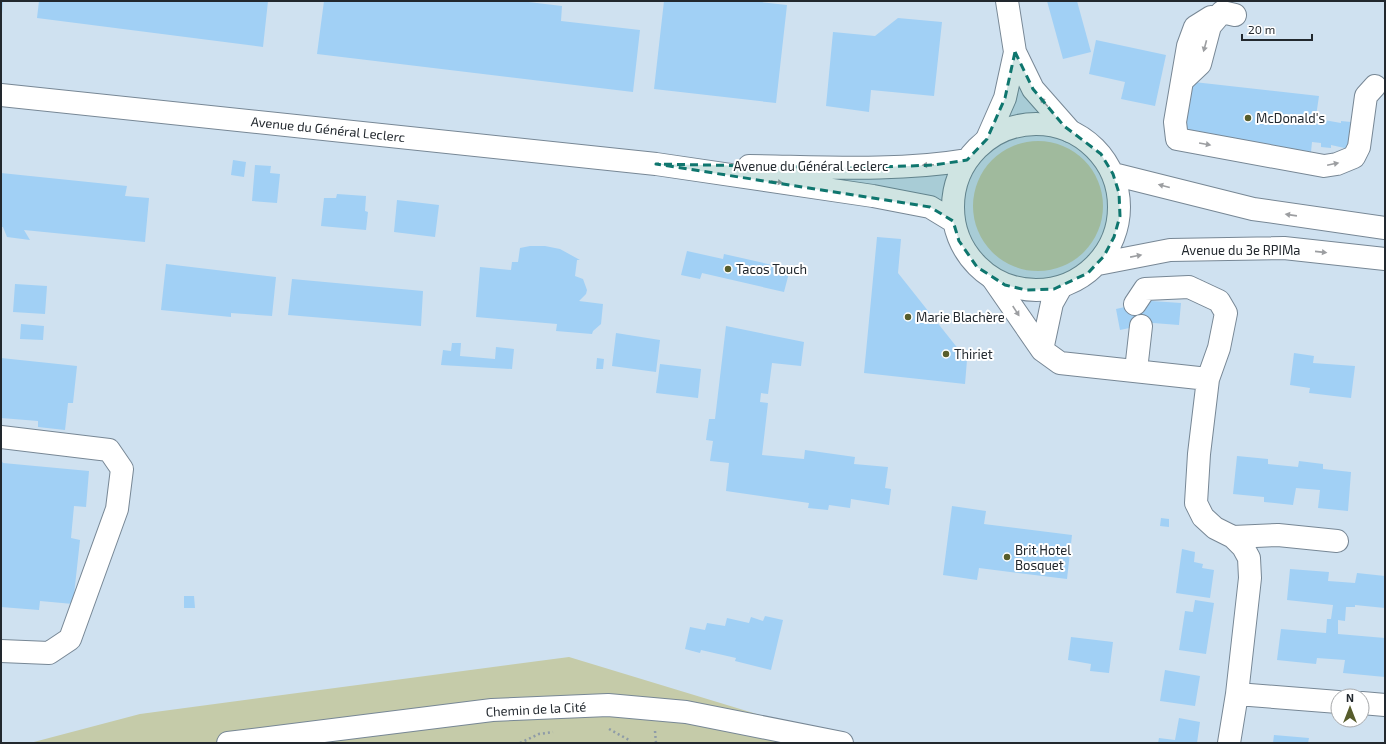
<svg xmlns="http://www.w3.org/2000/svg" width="1386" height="744" font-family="'Exo 2',sans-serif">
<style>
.green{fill:#c5cba9}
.building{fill:#a1d0f5}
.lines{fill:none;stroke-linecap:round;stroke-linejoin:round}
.minor-casing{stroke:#778795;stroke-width:24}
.major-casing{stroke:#778795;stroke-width:24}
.path{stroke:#8e9ba7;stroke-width:2.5;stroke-dasharray:2 3;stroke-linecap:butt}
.minor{stroke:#fff;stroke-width:22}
.major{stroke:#fff;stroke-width:22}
.oneway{fill:#9c9ea1}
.marked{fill:#0f766e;fill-opacity:0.2;stroke:#0f766e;stroke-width:3;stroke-dasharray:8 5;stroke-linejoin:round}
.poi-dot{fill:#575d2c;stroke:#fff;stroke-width:1.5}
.labels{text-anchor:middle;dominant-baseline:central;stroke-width:4;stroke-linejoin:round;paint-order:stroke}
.poi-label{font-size:13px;fill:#22282e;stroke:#fff;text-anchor:start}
.street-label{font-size:13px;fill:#22282e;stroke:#fff}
</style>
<rect width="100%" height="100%" fill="#cfe1f0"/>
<path class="green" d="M973 206a65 65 0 1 1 130 0a65 65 0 1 1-130 0Z
M569 657 852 743H30L140 714Z"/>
<path class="building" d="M1 1H3L2 14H1Z
M39 1H268L263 47 37 18Z
M324 1H520L562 6 561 21 640 30 633 92 317 54Z
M664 1H752L787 5 776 103 654 89Z
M1047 1H1077L1091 52 1063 59Z
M898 18 942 22 934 96 871 90 869 112 826 106 833 32 875 36Z
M1096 40 1166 55 1155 106 1121 99 1125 82 1089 74Z
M1185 81 1319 96 1315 123 1323 124 1324 120 1341 123V121L1351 122 1349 149 1331 145V148L1321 147V143L1312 142 1311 152 1182 135Z
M233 160 246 162 244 177 231 175Z
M255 165 271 166 270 173 280 174 277 203 252 201Z
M1 173 127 186 125 196 149 198 145 242 24 230 30 240 7 237 3 227H1Z
M337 194 366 196 365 211 368 212 366 230 321 226 324 198H336Z
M397 200 439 205 435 237 394 232Z
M877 237 901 239 898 273 967 360 965 384 864 373Z
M530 246H545L560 249 580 260H577L575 276 583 279 587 290 586 294 579 301 603 304 601 324 593 331 592 334 556 331 557 324 476 317 480 267 511 270 512 262H518L520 248Z
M687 251 723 259 724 254 790 269 784 292 702 273 700 279 681 275Z
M166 264 276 277 272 316 231 313V317L161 310Z
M292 279 423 291 421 326 288 315Z
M15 284 47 286 45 314 13 312Z
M1151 301 1181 303 1179 325 1153 323 1120 330 1116 309Z
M21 324 44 326 43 340 20 339Z
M726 326 804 342 801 366 772 363 768 394 761 393 760 402 768 403 762 455 804 459 805 450 855 457 854 464 888 467 885 488 891 489 889 505 851 499 850 508 829 505 828 510 808 508 809 503 726 491 729 463 710 461 713 441 706 440 709 419H715Z
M616 333 660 340 656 372 612 366Z
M452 343H461L460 356 495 359 496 347 514 349 512 369 441 365 443 350 451 351Z
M1294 353 1314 356 1313 363 1355 366 1351 398 1309 393 1310 388 1290 385Z
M1 358 77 366 73 403H68L65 430 38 427V421L1 418Z
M597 358 604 359 603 369H596Z
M660 364 701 369 698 398 656 393Z
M1237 456 1268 459V464L1298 467 1299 461 1323 464V469L1351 472 1348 511 1318 508 1320 490 1296 488 1293 505 1264 502V497L1233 494Z
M1 460 3 463 89 471 86 507 74 506 71 538 80 540 73 604 40 601 39 610 1 607Z
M952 506 986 511 984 524 1072 535 1067 579 979 568 977 580 943 575Z
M1161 518 1169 519V527L1160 526Z
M1182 549 1195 552 1194 562 1203 564 1202 568 1214 570 1210 598 1176 593Z
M1290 569 1329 572 1328 581 1342 582 1355 583 1357 573 1385 576V608L1355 605V607H1346L1345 621 1338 620V634L1385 638V677L1343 673 1345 660 1317 658 1316 664 1277 660 1281 629 1326 633 1327 619H1331L1333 605 1287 600Z
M184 596H194L195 608H184Z
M1195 600 1214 603 1206 654 1179 650 1185 611 1193 612Z
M765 616 783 620 771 670 735 661 736 658 701 650 700 653 685 649 690 627 705 630 707 623 725 626 727 618 749 623 751 617 763 621Z
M1071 637 1113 642 1109 673 1090 671 1091 664 1068 660Z
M1165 670 1200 676 1195 706 1160 701Z
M1179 718 1200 722 1197 743H1158L1159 738 1175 740Z
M1274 735 1309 738 1308 743H1273Z"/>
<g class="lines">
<defs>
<path id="minor" d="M1007 1 1015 52 1033 89 1070 131
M1235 15 1222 12 1210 26 1200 64 1182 81 1175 122 1177 139 1324 166 1337 164 1354 157 1359 147 1366 96 1375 86
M1182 81 1188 46 1195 27 1211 17
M987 139 1005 98 1015 52
M993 279 1042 350 1060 363 1208 379 1199 454 1196 503 1203 517 1215 528 1233 537 1243 547 1249 558 1250 578 1237 694 1229 743
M1135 304 1145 289 1189 287 1219 301 1226 313 1219 348 1208 379
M1042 350 1052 303 1061 287
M1136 370 1141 326
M1 437 109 450 122 469 117 509 70 639 49 653 1 651
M1233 537 1278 535 1337 541
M1237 694 1338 702
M1362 703 1385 705
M228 743 492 710 608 705 686 712 842 743"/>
<path id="major" d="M1 95 656 164 873 196 930 207 953 221
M953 207a83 83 0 1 1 166 0a83 83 0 1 1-166 0Z
M749 166C821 167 895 172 967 160
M1113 174 1253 209 1385 228
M1098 264 1170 250 1284 248 1385 259"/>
</defs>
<use href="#minor" class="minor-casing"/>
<use href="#major" class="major-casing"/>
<path class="path" d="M609 729 629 740 630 743
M655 731 656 743
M520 743 539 734 553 732"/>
<use href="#minor" class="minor"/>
<use href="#major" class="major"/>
</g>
<defs><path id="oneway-solid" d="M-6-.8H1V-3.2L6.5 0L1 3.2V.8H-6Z"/></defs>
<g class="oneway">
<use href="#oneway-solid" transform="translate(1205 46) rotate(105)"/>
<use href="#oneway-solid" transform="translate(1044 102) rotate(-131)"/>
<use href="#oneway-solid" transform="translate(1205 144) rotate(10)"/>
<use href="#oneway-solid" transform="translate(1333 164) rotate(-12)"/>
<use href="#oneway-solid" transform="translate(928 165) rotate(177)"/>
<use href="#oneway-solid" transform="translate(777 182) rotate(8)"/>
<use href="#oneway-solid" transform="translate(1164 186) rotate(-165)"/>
<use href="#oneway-solid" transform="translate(1291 215) rotate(-172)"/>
<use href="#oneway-solid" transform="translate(1321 252) rotate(6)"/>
<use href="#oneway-solid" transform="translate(1136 256) rotate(-11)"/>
<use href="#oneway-solid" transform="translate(1016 311) rotate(57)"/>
</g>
<path class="marked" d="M1015 52 1033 89 1064 126 1101 154 1113 174 1119 193 1120 216 1114 237 1104 256 1088 273 1054 289 1026 290 1005 285 977 267 959 241 953 221 930 207 656 164 855 168 934 165 967 160 987 139 1005 98Z"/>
<g class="poi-dot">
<circle cx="1248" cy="118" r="4"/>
<circle cx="728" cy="269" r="4"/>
<circle cx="908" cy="317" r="4"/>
<circle cx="946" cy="354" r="4"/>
<circle cx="1007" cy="557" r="4"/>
</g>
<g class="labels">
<g class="poi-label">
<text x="1256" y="118">McDonald's</text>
<text x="736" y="269">Tacos Touch</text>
<text x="916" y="317">Marie Blachère</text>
<text x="954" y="354">Thiriet</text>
<text x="1015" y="550">Brit Hotel<tspan x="1015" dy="15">Bosquet</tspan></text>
</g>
<g class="street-label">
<text transform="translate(328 129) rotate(6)">Avenue du Général Leclerc</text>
<text x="811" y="166">Avenue du Général Leclerc</text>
<text x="1241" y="250">Avenue du 3e RPIMa</text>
<text transform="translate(536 709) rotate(-3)">Chemin de la Cité</text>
</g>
</g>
<rect width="1386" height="744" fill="none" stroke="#22282e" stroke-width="4"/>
<g transform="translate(1350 708)"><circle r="19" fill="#ffffff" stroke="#a7a9ab"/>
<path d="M0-3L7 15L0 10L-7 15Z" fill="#575d2c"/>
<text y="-6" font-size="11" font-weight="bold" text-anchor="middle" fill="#22282e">N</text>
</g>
<path d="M1242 34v6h70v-6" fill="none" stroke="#22282e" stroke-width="2"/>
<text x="1248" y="34" font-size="12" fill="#22282e" stroke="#ffffff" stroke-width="3" paint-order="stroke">20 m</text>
</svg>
